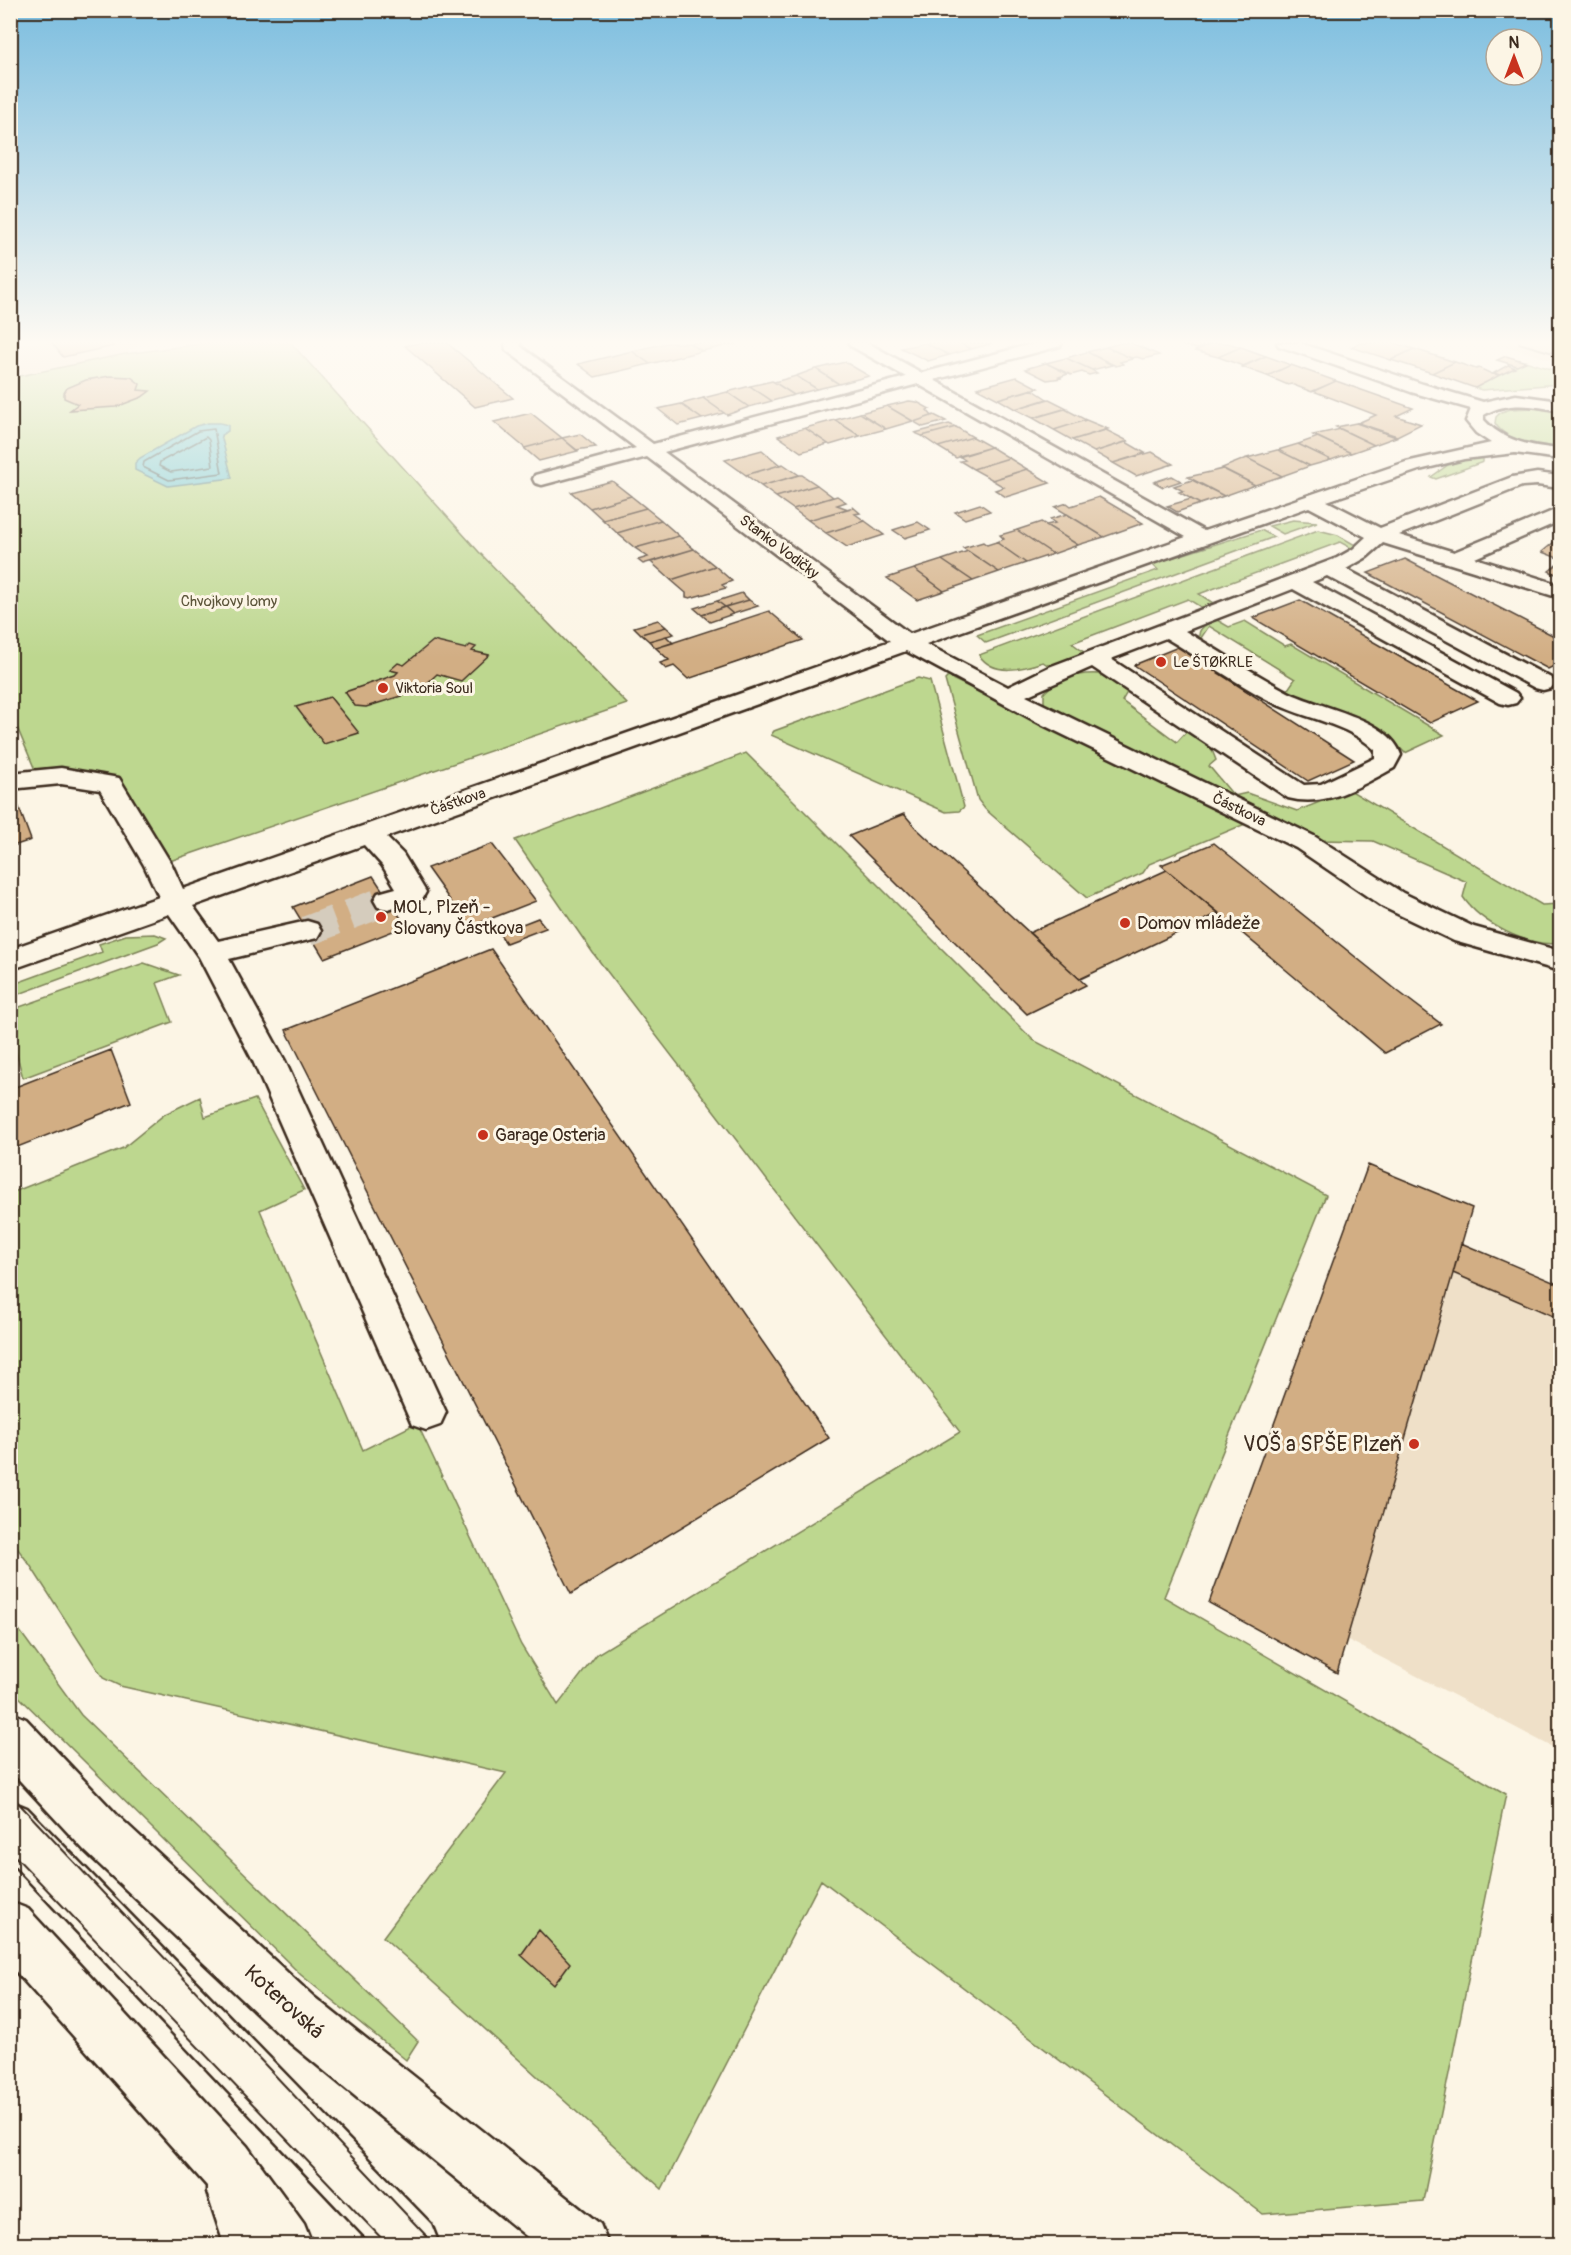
<svg xmlns="http://www.w3.org/2000/svg" width="1571" height="2255" font-family="Pangolin,sans-serif">
<style>
.built{fill:#efe0c8}
.green{fill:#bdd78f;stroke:#7c8056;stroke-width:1.5}
.water{fill:#79cad2;stroke:#608a8a;stroke-width:1.5}
.lines{fill:none;stroke-linecap:round;stroke-linejoin:round}
.shore{stroke:#546a66;stroke-width:1.5}
.building{fill:#d2ae84;stroke:#3b2a1e;stroke-width:1.5}
.minor-tunnel{stroke:#d5ccbd;stroke-width:30;stroke-dasharray:30 15;stroke-linecap:butt}
.minor-casing{stroke:#3b2a1e;stroke-width:5}
.minor{fill:#fcf5e5;fill-rule:evenodd}
.tram{stroke:#3b2a1e;stroke-width:2}
.rail{stroke:#3b2a1e;stroke-width:2}
.poi-dot{fill:#c8321e;stroke:#fcf5e5;stroke-width:2}
.labels{text-anchor:middle;dominant-baseline:central;stroke-width:6;stroke-linejoin:round;paint-order:stroke}
.far-street-label{font-size:15px;fill:#3b2a1e;stroke:#fcf5e5}
.far-park-label{font-size:15px;fill:#5c553a;stroke:#fcf5e5}
.far-poi-label{font-size:15px;fill:#3b2a1e;stroke:#fcf5e5;text-anchor:start}
.poi-label{font-size:18px;fill:#3b2a1e;stroke:#fcf5e5;text-anchor:start}
.near-poi-label{font-size:21px;fill:#3b2a1e;stroke:#fcf5e5;text-anchor:end}
.near-street-label{font-size:21px;fill:#3b2a1e;stroke:#fcf5e5}
</style>
<rect width="100%" height="100%" fill="#fcf5e5"/>
<filter id="ink" filterUnits="userSpaceOnUse"><feTurbulence type="fractalNoise" baseFrequency=".0167" numOctaves="2"/><feDisplacementMap in="SourceGraphic" scale="12" xChannelSelector="R" yChannelSelector="G"/><feConvolveMatrix kernelMatrix="1 2 1 2 8 2 1 2 1" color-interpolation-filters="sRGB"/></filter>
<g filter="url(#ink)">
<path class="built" d="M10 343H137L138 344 125 354 11 378Z
M1498 343H1560V363Z
M1368 1165 1472 1208 1462 1243 1560 1285V1751L1348 1640 1337 1673 1209 1603Z"/>
<path class="green" d="M207 343H291L479 552 627 704 158 865 110 784 38 777 11 713 10 378 125 354Z
M1525 361 1560 372V384L1482 390 1475 388Z
M1535 408 1560 413V448C1539 446 1507 443 1495 423L1496 417 1501 412 1511 409Z
M1478 455 1483 458V462L1436 479 1431 477 1448 465Z
M1293 520 1317 522 1283 534 1269 526Z
M1261 530 1274 537 986 643 977 635 1158 570 1152 564Z
M1318 530 1338 535 1357 546 1353 549 1340 542 1199 594 1213 603 1202 608 1188 599 1072 643 1085 653 1049 666 1043 662C1022 669 994 677 979 655Z
M1217 620 1229 627 1245 621 1285 646 1291 644 1444 735 1405 753C1372 716 1332 708 1286 692L1295 679 1209 626 1201 638H1199C1198 626 1208 624 1217 620Z
M1099 674 1115 678 1130 687 1122 701 1177 742 1189 729 1210 745 1216 760 1209 766 1234 796 1247 793 1297 811 1350 790 1542 905 1560 904V943C1529 948 1480 923 1463 897L1467 882 1373 841 1317 840 1055 715 1044 703V693C1058 678 1079 673 1099 674Z
M948 677 1250 822 1149 864 1143 873 1087 898 985 809 978 800 945 680Z
M918 678 930 681 964 807 959 811 946 812 771 735 774 731Z
M746 753 1033 1040 1326 1195 1164 1597 1506 1794 1423 2201 1263 2214 821 1880 662 2189 383 1937 506 1773 120 1686 103 1678 30 1565 11 1540V1193L123 1148 165 1114 200 1097 205 1117 255 1099 304 1190 260 1210 363 1450 417 1423 521 1645 558 1705 597 1654 960 1432 593 953 515 840Z
M155 934 166 938 158 943 11 997V985L102 952 99 944 126 935Z
M144 963 179 975 157 983 172 1022 23 1078 11 1033V1010Z
M11 1619 81 1715 418 2041 406 2060 301 1975 11 1689Z"/>
<path class="water" d="M208 423H220L228 425V431L221 435 232 478 168 486 135 470V463L140 458 196 426Z"/>
<g class="lines">
<path class="shore" d="M214 429 222 473 169 480 143 467 144 462 198 431Z
M206 437 209 440 213 466 171 472 159 466 160 462Z"/>
</g>
<path class="building" d="M52 343H112L114 346 63 357Z
M419 343H447L513 398 475 407 405 346Z
M667 343H689L702 351 650 364 632 351Z
M689 343H738L702 351Z
M925 343H959L971 349 949 355Z
M925 343 949 355 928 361 901 348Z
M959 343H989L991 344 971 349Z
M1121 343H1131L1159 355 1143 359 1137 357 1131 358 1106 347Z
M1174 343H1213L1197 349Z
M1213 343H1228L1241 347 1218 357 1195 351Z
M1360 343H1394L1414 349 1391 360 1351 347Z
M1106 347 1131 358 1132 359 1120 362 1123 364 1116 366 1087 352Z
M1241 347 1266 356 1243 366 1218 357Z
M1414 349 1455 362 1432 373 1391 360Z
M632 351 650 364 595 377 578 364Z
M1087 352 1112 365 1092 370 1066 358Z
M1266 356 1291 365 1267 376 1242 367Z
M1506 356 1526 362 1517 366 1497 360Z
M1066 358 1092 370 1097 373 1089 375 1082 372 1071 375 1046 363Z
M845 362 869 376 839 384 816 369Z
M1455 362 1476 369 1479 368 1492 374 1500 375 1475 388 1432 373Z
M1046 363 1068 374 1059 377 1062 378 1047 380 1025 369Z
M1291 365 1336 381 1312 392 1291 384 1288 385 1267 376Z
M1508 365 1515 368 1500 375 1494 373Z
M815 369H816L839 384 817 389 796 376Z
M110 376 131 377 140 384 138 390 150 391 142 397 116 407 70 410 78 404 64 398V393L67 388 86 380Z
M796 376 817 389 794 395 774 382Z
M1017 377 1038 388 998 399 977 388Z
M772 381 774 382 794 395 772 401 750 386Z
M1336 381 1413 408 1396 416 1421 424 1397 436 1358 423 1376 415 1313 391Z
M750 386 772 401 749 407 727 392Z
M1032 389 1047 399 1015 409 998 399Z
M727 392 749 407 727 415 703 398Z
M703 398 724 413 702 419 681 404Z
M1049 399 1067 408 1033 418 1015 409Z
M909 401 917 402 930 409 927 410 932 416 914 422 887 406Z
M681 404 702 419 678 425 658 409Z
M887 406 913 421 886 429 860 413Z
M1065 409 1086 420 1054 430 1033 418Z
M531 413 562 438 525 448 494 422Z
M860 413 886 429 860 436 835 420Z
M934 415 946 421 923 427 914 422Z
M835 420 860 436 830 445 805 428Z
M1086 420 1108 429 1072 440 1054 430Z
M1356 423 1396 437 1374 445 1336 427Z
M949 424 956 427 922 436 915 433Z
M956 427 973 437 938 447 922 436Z
M805 428 828 444 801 452 778 436Z
M1341 429 1374 445 1351 453 1313 435Z
M1106 430 1128 441 1094 452 1072 440Z
M580 434 596 447 576 450 562 438Z
M973 437 991 447 956 458 938 447Z
M1318 437 1351 453 1331 460 1298 444Z
M562 438 578 451 539 461 524 448Z
M1126 442 1145 453 1113 463 1094 452Z
M1298 444 1331 460 1310 466 1278 450Z
M991 447 1009 458 973 469 960 461 965 460 959 456Z
M762 450 780 465 746 475 725 460Z
M1277 450H1278L1310 466 1282 476 1247 458Z
M1152 452 1173 464 1136 476 1113 463Z
M1009 458 1027 469 993 480 973 469Z
M1247 458 1282 476 1255 485 1222 468Z
M783 464 799 475 761 486 746 475Z
M1027 469 1050 483 1006 497 995 490 1004 487 992 480Z
M1223 469 1255 485 1224 496 1188 477Z
M799 475H802L817 485 776 497 761 486Z
M1172 476 1181 481 1163 487 1154 482Z
M1192 480 1224 496 1200 504 1179 492 1183 491 1174 486Z
M612 481 631 496 590 508 571 492Z
M817 485 833 497 793 509 776 497Z
M631 496 646 508 603 520 590 508Z
M837 496 846 502 837 505 848 509 808 520 793 509Z
M1099 497 1143 523 1104 537 1055 507 1067 503 1071 506Z
M1191 499 1200 504 1177 512 1167 506Z
M980 504 990 511 965 519 955 512Z
M853 507 860 513 855 514 865 521 826 533 808 520Z
M646 508 661 520 617 533 603 520Z
M1067 514 1104 537 1078 545 1046 525 1055 523 1050 519Z
M661 520 679 536 635 548 617 533Z
M865 521 884 535 847 547 826 533Z
M918 522 930 530 905 538 893 530Z
M1041 522 1046 525 1078 545 1053 554 1017 530Z
M1017 530 1053 554 1026 563 996 542 1004 539 1000 535Z
M679 536 694 549 643 564 638 560 648 557 635 548Z
M1560 537V559L1542 552Z
M983 542 987 545 996 542 1026 563 999 572 963 548Z
M694 549 715 566 671 580 651 562Z
M968 551 999 572 973 581 942 560Z
M1405 559 1560 639V663L1548 669 1368 573Z
M942 560 973 581 944 591 914 569Z
M1560 562V576L1549 571Z
M715 566 732 581 722 585 726 588 690 598 686 597V593L671 580Z
M914 569 944 591 917 600 887 578Z
M742 593 749 600 725 607 717 601Z
M749 600 758 606 733 614 725 607Z
M1300 600 1428 673 1478 701 1430 723 1253 618Z
M717 601 725 607 702 615 694 608Z
M725 607 733 614 710 622 702 615Z
M769 611 803 640 688 679 674 666 666 669 660 663 669 660 656 648Z
M658 620 666 627 641 634 634 627Z
M666 627 674 634 649 641 641 634Z
M666 636 673 643 656 648 649 641Z
M433 641 466 649 470 645 476 647 472 651 489 655 461 681 437 674 420 690 366 707 355 706 345 692 395 675 398 672 390 670 398 663 404 665Z
M1178 647 1354 760 1308 781 1134 665Z
M330 697 359 733 324 744 296 707Z
M18 805 31 840 10 847V807Z
M904 814 916 828 1086 985 1027 1014 849 836Z
M1214 843 1399 992 1441 1024 1385 1053 1161 865Z
M492 844 536 901 469 927 427 868Z
M1167 870 1219 913 1080 979 1029 933Z
M373 876 406 926 324 958 293 907Z
M538 918 546 928 506 943 499 933Z
M491 949 829 1438 571 1594 286 1030Z
M111 1050 131 1102 10 1150V1089Z
M1368 1165 1472 1208 1337 1673 1209 1603Z
M1461 1243 1560 1285V1319L1453 1273Z
M539 1930 570 1963 554 1985 521 1955Z"/>
<g class="lines">
<path class="minor-tunnel" d="M307 931 388 900"/>
<defs>
<path id="minor" d="M505 343H521L520 346 653 444 906 377 851 346 849 343H868L922 373 1036 343H1062L1060 346 934 380 1204 531 1406 462 1491 443 1476 433 1466 421 1471 409 1411 392 1279 346 1277 343H1300L1423 384 1483 402 1516 395 1560 401V411C1535 406 1508 400 1484 415V420C1504 442 1532 446 1560 449V459L1515 453 1464 459 1419 470 1327 501 1380 528 1512 477 1537 473 1560 476V488L1537 485 1522 486 1399 535 1454 552 1560 508V521L1475 558 1560 585V598L1383 543 1367 557 1346 569 1551 678 1555 683 1551 688 1543 690 1535 688 1327 576 1312 582 1516 693 1520 698 1516 703 1508 705 1500 703 1293 589 1185 631C1219 651 1253 673 1288 692 1319 708 1390 718 1401 755L1394 768C1360 786 1327 808 1288 798L1092 667 1026 696 1314 836 1403 893 1474 927 1560 951V971L1454 941 1383 907 1296 848 1041 724 906 651 386 837 403 854 426 892 422 899 388 909 378 907 374 900 378 893 396 888 382 865 364 845 193 906 218 941 307 921 317 924 321 931 317 938 229 959 285 1061 446 1412 440 1425 426 1430 412 1425 253 1061 199 957 169 914 10 970V949L159 897 144 865 100 790 61 784 10 789V773L61 768 119 778 172 865 183 889 890 641 647 457 542 485 535 483 533 479 535 475 636 448 506 350ZM918 384 1186 537 910 634 664 452ZM1309 507 1366 537 1353 549 1337 558 1049 667 1008 687 926 644ZM1166 638C1201 659 1236 683 1272 702 1304 719 1348 723 1375 750V758L1321 784 1304 785 1111 659Z
M10 1712 26 1719 118 1816 314 1997 600 2224 608 2244H536L278 2033 84 1850 10 1770Z
M10 1801 27 1808 431 2224 439 2244H372L10 1861Z
M10 1902 28 1909 247 2146 304 2224 312 2244H224L207 2192V2186L10 1965Z"/>
</defs>
<use href="#minor" class="minor-casing"/>
<use href="#minor" class="minor"/>
<path class="tram" d="M10 1794 434 2244
M10 1851 387 2244"/>
<path class="rail" d="M1519 343 1560 355"/>
</g>
</g>
<linearGradient id="sky" x2="0" y2="1"><stop stop-color="#7bbddf"/><stop offset="0.52" stop-color="#fefaf3"/><stop offset="1" stop-color="#fefaf3" stop-opacity="0"/></linearGradient>
<rect width="1571" height="658" fill="url(#sky)"/>
<g class="poi-dot">
<circle cx="1161" cy="662" r="6"/>
<circle cx="383" cy="688" r="6"/>
<circle cx="381" cy="917" r="6"/>
<circle cx="1125" cy="923" r="6"/>
<circle cx="483" cy="1135" r="6"/>
<circle cx="1414" cy="1444" r="6"/>
</g>
<g class="labels">
<g class="far-street-label">
<text transform="translate(779 547) rotate(37)">Stanko Vodičky</text>
<text transform="translate(458 802) rotate(-19)">Částkova</text>
<text transform="translate(1239 810) rotate(26)">Částkova</text>
</g>
<g class="far-park-label">
<text x="229" y="601">Chvojkovy lomy</text>
</g>
<g class="far-poi-label">
<text x="1173" y="662">Le ŠTØKRLE</text>
<text x="395" y="688">Viktoria Soul</text>
</g>
<g class="poi-label">
<text x="393" y="907">MOL, Plzeň -<tspan x="393" dy="21">Slovany Částkova</tspan></text>
<text x="1137" y="923">Domov mládeže</text>
<text x="495" y="1135">Garage Osteria</text>
</g>
<g class="near-poi-label">
<text x="1402" y="1444">VOŠ a SPŠE Plzeň</text>
</g>
<g class="near-street-label">
<text transform="translate(284 2002) rotate(42)">Koterovská</text>
</g>
</g>
<rect width="1571" height="2255" fill="none" stroke="#fcf5e5" stroke-width="36"/>
<rect x="18" y="18" width="1535" height="2219" fill="none" stroke="#3b2a1e" stroke-width="2" filter="url(#ink)"/>
<g transform="translate(1514 57)"><circle r="28" fill="#fcf5e5" stroke="#afa495" stroke-width="1.5"/>
<path d="M0-4.5L10 22L0 15L-10 22Z" fill="#c8321e"/>
<text y="-9" font-size="16" font-weight="bold" text-anchor="middle" fill="#3b2a1e">N</text>
</g>
</svg>
